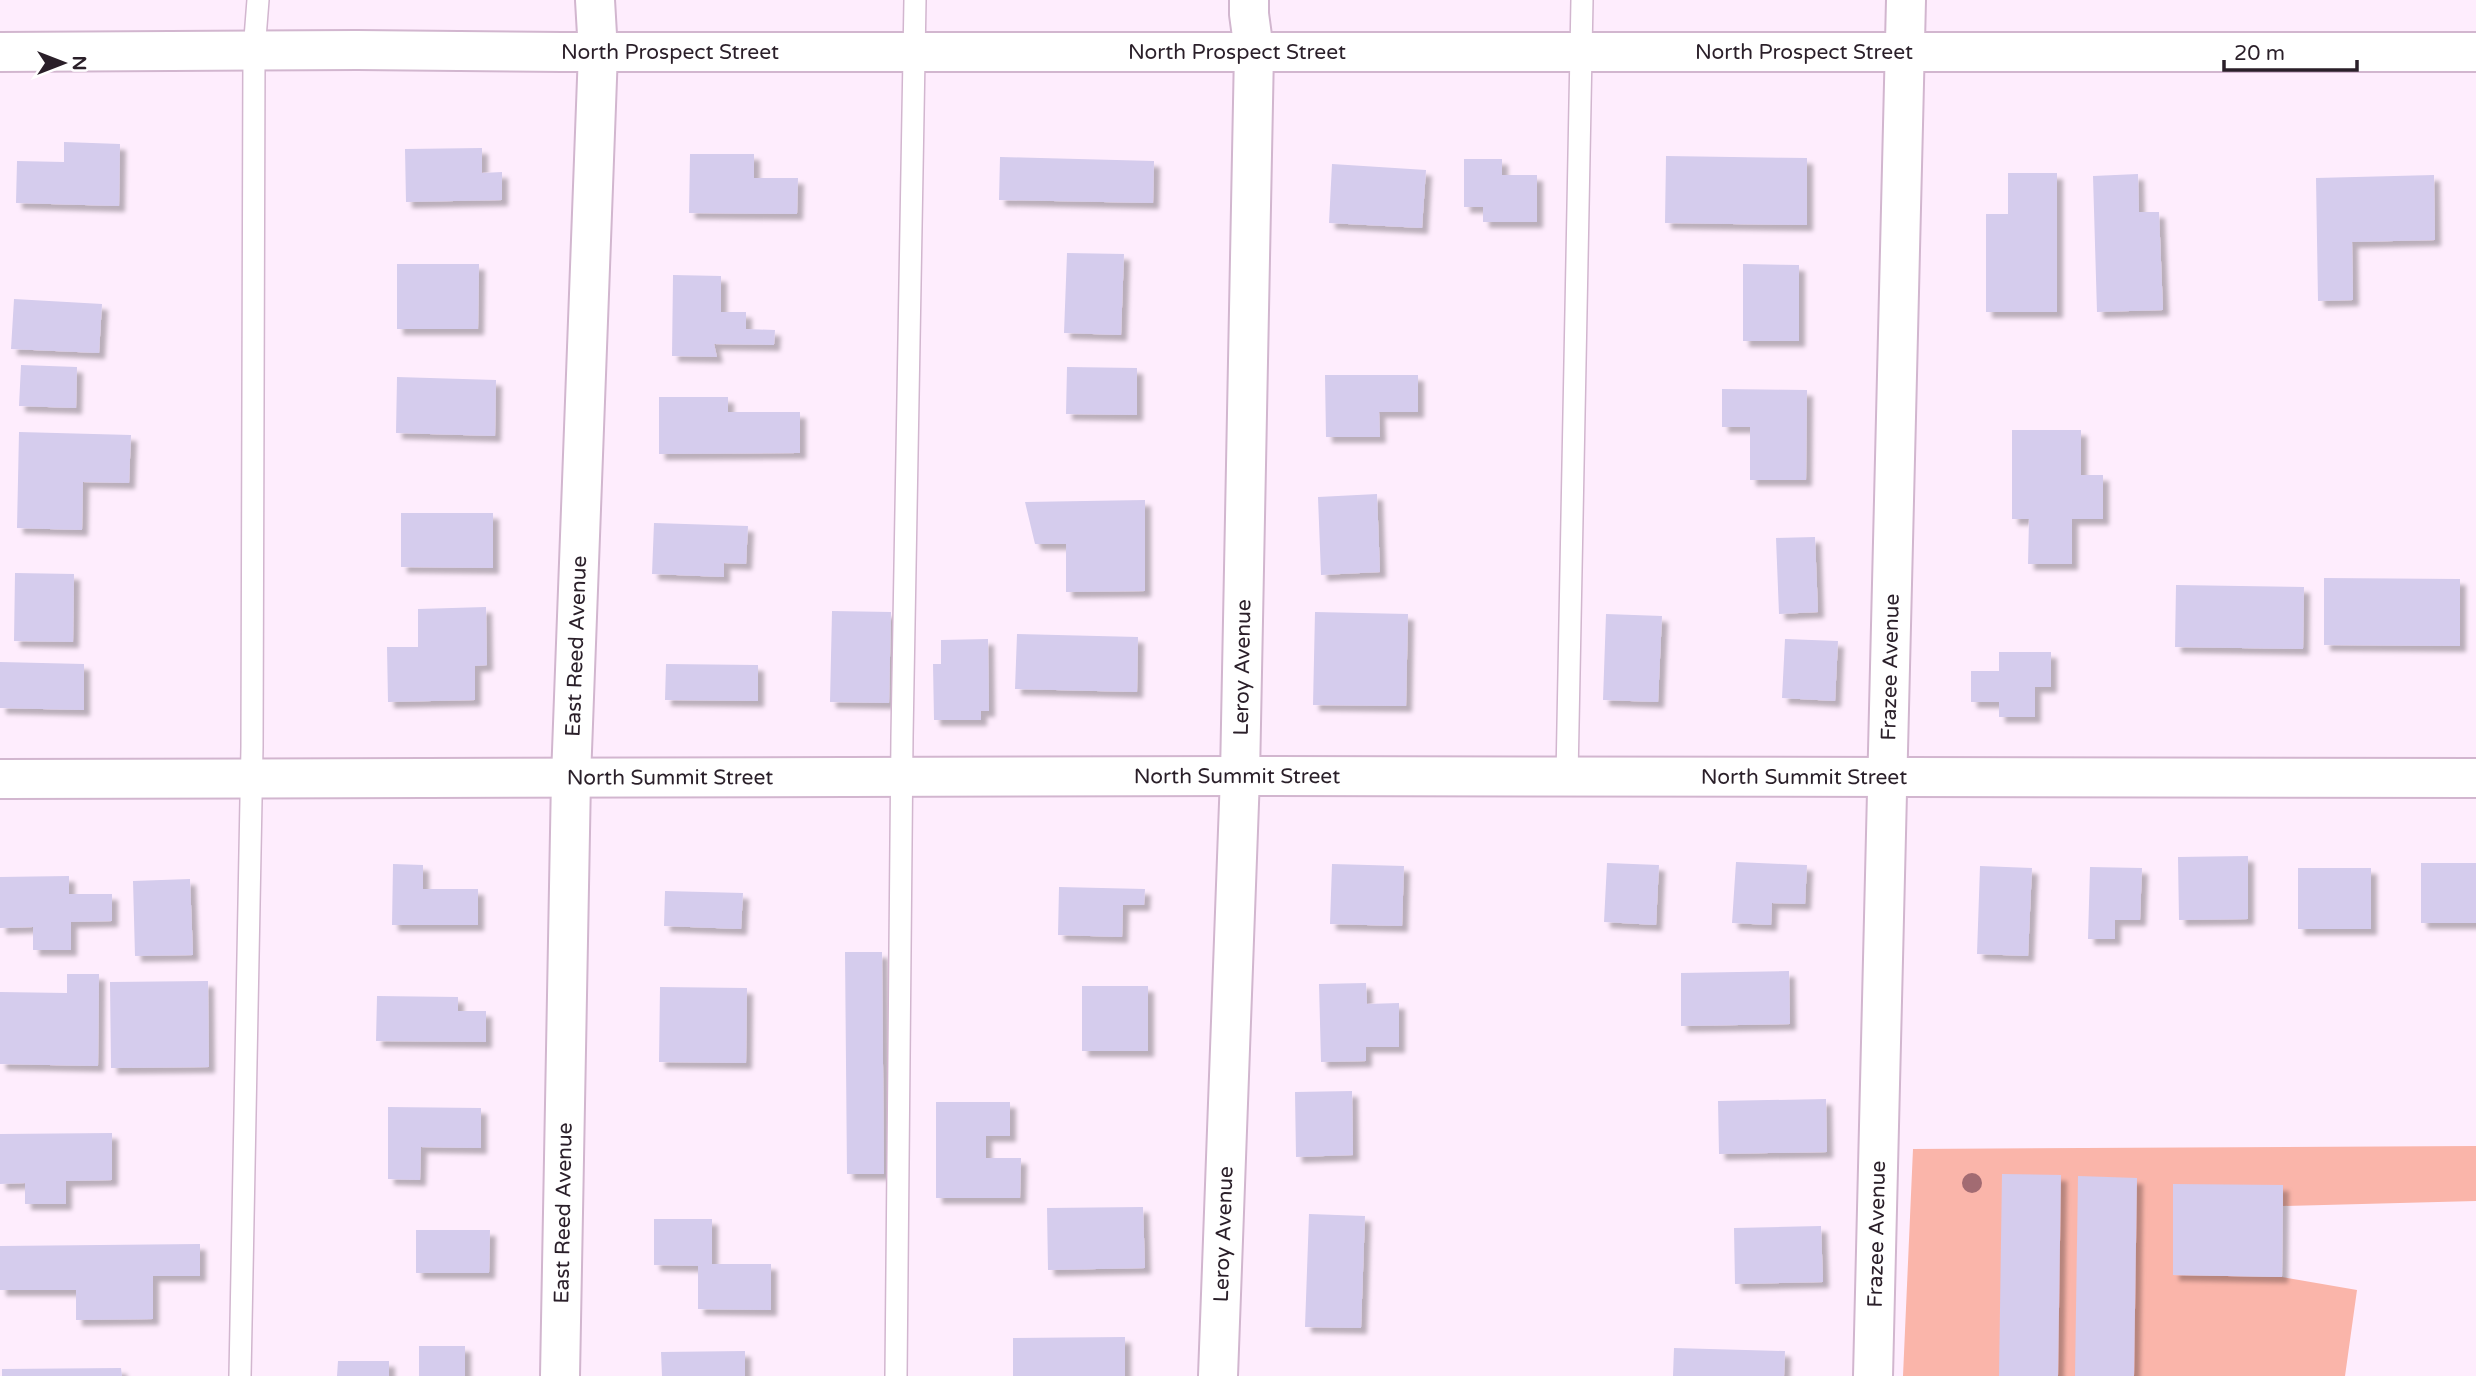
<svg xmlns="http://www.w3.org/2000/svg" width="2476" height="1376" font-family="'Varela Round',sans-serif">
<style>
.green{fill:#fab5aa}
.building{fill:#d5cced;filter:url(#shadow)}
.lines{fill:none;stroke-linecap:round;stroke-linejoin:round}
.service-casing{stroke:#d2b6cf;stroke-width:24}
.minor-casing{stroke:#d2b6cf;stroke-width:42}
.service{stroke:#fff;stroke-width:21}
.minor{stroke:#fff;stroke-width:38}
.tree{fill:#a26b72}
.labels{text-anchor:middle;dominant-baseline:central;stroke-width:7;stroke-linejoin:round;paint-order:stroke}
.street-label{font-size:21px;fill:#2a1f29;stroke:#fff}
</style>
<defs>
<filter id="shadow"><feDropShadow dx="6" dy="6" stdDeviation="2" flood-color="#0004"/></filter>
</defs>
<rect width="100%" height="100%" fill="#feedfd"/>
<path class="green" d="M2476 1146V1201L2283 1206V1185H2173V1275L2282 1277 2357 1290 2345 1376H1903L1913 1149Z"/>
<path class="building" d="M64 142 120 144 119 206 16 203 17 161 64 162Z
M482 148V173L502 172V200L406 202 405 149Z
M690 154H754V178H798L797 214 689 213Z
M1666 156 1807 158V225L1665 223Z
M1000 157 1154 161 1153 203 999 200Z
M1464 159H1502V175H1537V222H1483V207H1464Z
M1332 164 1426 170 1422 228 1329 223Z
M2008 173H2057V312H1986V214H2008Z
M2138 174 2139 212H2159L2163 310 2097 312 2093 176Z
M2434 175 2435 240 2352 242 2353 300 2318 301 2316 178Z
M1067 253 1124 254 1121 335 1064 333Z
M397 264H479L478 329H397Z
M1743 264 1799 265V341H1743Z
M673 275 721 276V312H746V329L775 330 774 345 714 344 717 357 672 356Z
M14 299 102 304 99 353 11 349Z
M21 365 77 367 76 408 19 406Z
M1067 367 1137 368V415L1066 414Z
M1325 375H1418V412H1379L1380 437H1326Z
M397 377 496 380 495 436 396 433Z
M1722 389 1807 390 1806 480H1750V427H1722Z
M659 397H728V412H800V453L659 454Z
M2012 430H2081V475H2103V519H2072V564H2028L2029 519H2012Z
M19 432 131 435 129 483 83 482 82 530 17 528Z
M1377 494 1380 572 1321 575 1318 497Z
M1145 500V591L1066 592V544H1035L1025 502Z
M401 513H493V568L401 567Z
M654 523 748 526 746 564 724 563V577L652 574Z
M1815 537 1818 612 1779 614 1776 538Z
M15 573 74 574 73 642 14 641Z
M2324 578 2460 579V646L2324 645Z
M2176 585 2304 587 2303 649 2175 647Z
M486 607 487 665 475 666V700L388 702 387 647H418V609Z
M832 611 891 612 889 703 830 702Z
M1315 612 1408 614 1406 706 1313 705Z
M1606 614 1662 616 1658 702 1603 700Z
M1017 634 1138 637 1137 692 1015 689Z
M988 639 989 711H981V720H934L933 664H941V640Z
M1785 639 1838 641 1835 701 1782 698Z
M1999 652H2051V687H2035V717H1999V702H1971V671H1999Z
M0 662 84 664V710L0 708Z
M666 664 758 665V701L665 700Z
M2248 856V919L2179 920 2178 857Z
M1736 862 1807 865 1805 904 1772 903 1771 925 1732 923Z
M1607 863 1659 865 1656 925 1604 922Z
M2421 863H2476V923H2421Z
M393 864 423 865V889H478V925H392Z
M1332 864 1404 866 1402 926 1330 924Z
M1980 866 2032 868 2028 956 1977 954Z
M2090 867 2142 868 2140 920H2115V939H2088Z
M2298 868H2371V929H2298Z
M69 876V894H112V921L71 922V950H33V927L0 928V877Z
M190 879 193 955 135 956 133 881Z
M1059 887 1145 889 1144 905H1123L1122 937 1058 935Z
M665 891 743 893 741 929 664 926Z
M845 952H882L884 1174H847Z
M1789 971 1790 1024 1681 1026V973Z
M67 974H99L98 1066 0 1064V992L67 993Z
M208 981 209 1067 111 1068 110 982Z
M1366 983 1367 1004 1399 1003V1047H1366V1061L1321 1062 1319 984Z
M1082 986H1148V1051H1082Z
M660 987 747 988 746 1063 659 1062Z
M377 996 458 997V1011H486V1042L376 1041Z
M1352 1091 1353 1155 1296 1157 1295 1092Z
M1826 1099 1827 1152 1719 1154 1718 1101Z
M936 1102H1010V1136H986V1158H1021L1020 1198H936Z
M388 1107 481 1108V1148L421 1147 420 1180 388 1179Z
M112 1133V1180L66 1181V1204H25V1183L0 1184V1134Z
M2002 1174 2061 1175 2058 1376H1999Z
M2078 1176 2137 1178 2134 1376H2075Z
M2173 1184 2283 1185 2282 1277 2173 1275Z
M1143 1207 1145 1268 1048 1270 1047 1208Z
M1309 1214 1365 1216 1361 1328 1305 1327Z
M654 1219H712V1264H771V1310L698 1309V1266L654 1265Z
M1821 1226 1823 1282 1735 1284 1734 1228Z
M416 1230H490L489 1273H416Z
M200 1244V1276H153V1319L76 1320V1290H0V1246Z
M1125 1337V1376H1013V1338Z
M419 1346H465V1376H419Z
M1674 1348 1785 1351 1784 1376H1673Z
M745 1351V1376H662L661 1352Z
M338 1361H389V1376H337Z
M121 1368 122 1376H2V1369Z"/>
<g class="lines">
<defs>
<path id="service" d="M1567 777 1582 0
M240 1376 252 747 254 51 258 0
M896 1376 902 737 915 0"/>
<g id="minor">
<path id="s1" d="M0 52 357 50 562 52H2476"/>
<path id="s2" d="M0 779 1240 776 2476 778"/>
<path id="s3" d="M560 1376 571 778 598 52 595 0"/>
<path id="s4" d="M1218 1376 1240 776 1254 51 1249 14V0"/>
<path id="s5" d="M1873 1376 1906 0"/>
</g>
</defs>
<use href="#service" class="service-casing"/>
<use href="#minor" class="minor-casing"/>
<use href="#service" class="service"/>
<use href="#minor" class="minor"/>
</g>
<circle class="tree" cx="1972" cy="1183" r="10"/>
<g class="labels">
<g class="street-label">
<text stroke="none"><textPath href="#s1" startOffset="1237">North Prospect Street</textPath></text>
<text stroke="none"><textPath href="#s1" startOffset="670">North Prospect Street</textPath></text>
<text stroke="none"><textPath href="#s1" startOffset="1804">North Prospect Street</textPath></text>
<text stroke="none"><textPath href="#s3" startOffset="730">East Reed Avenue</textPath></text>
<text stroke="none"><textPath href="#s4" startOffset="709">Leroy Avenue</textPath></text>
<text stroke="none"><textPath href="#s5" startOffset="709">Frazee Avenue</textPath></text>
<text stroke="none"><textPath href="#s2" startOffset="1237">North Summit Street</textPath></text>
<text stroke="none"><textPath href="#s2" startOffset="1804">North Summit Street</textPath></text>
<text stroke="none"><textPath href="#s2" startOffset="670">North Summit Street</textPath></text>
<text stroke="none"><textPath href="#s3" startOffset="163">East Reed Avenue</textPath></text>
<text stroke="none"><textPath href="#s4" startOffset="142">Leroy Avenue</textPath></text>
<text stroke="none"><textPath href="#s5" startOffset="142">Frazee Avenue</textPath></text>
</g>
</g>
<g transform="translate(63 63) rotate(90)" stroke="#ffffff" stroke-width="5" paint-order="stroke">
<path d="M0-5L12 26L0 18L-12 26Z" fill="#2a1f29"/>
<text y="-10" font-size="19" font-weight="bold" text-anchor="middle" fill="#2a1f29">N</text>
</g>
<path d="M2224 60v10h133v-10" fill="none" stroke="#2a1f29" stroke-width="3.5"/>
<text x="2234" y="60" font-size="21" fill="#2a1f29" stroke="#ffffff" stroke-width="5" paint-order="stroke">20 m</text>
</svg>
